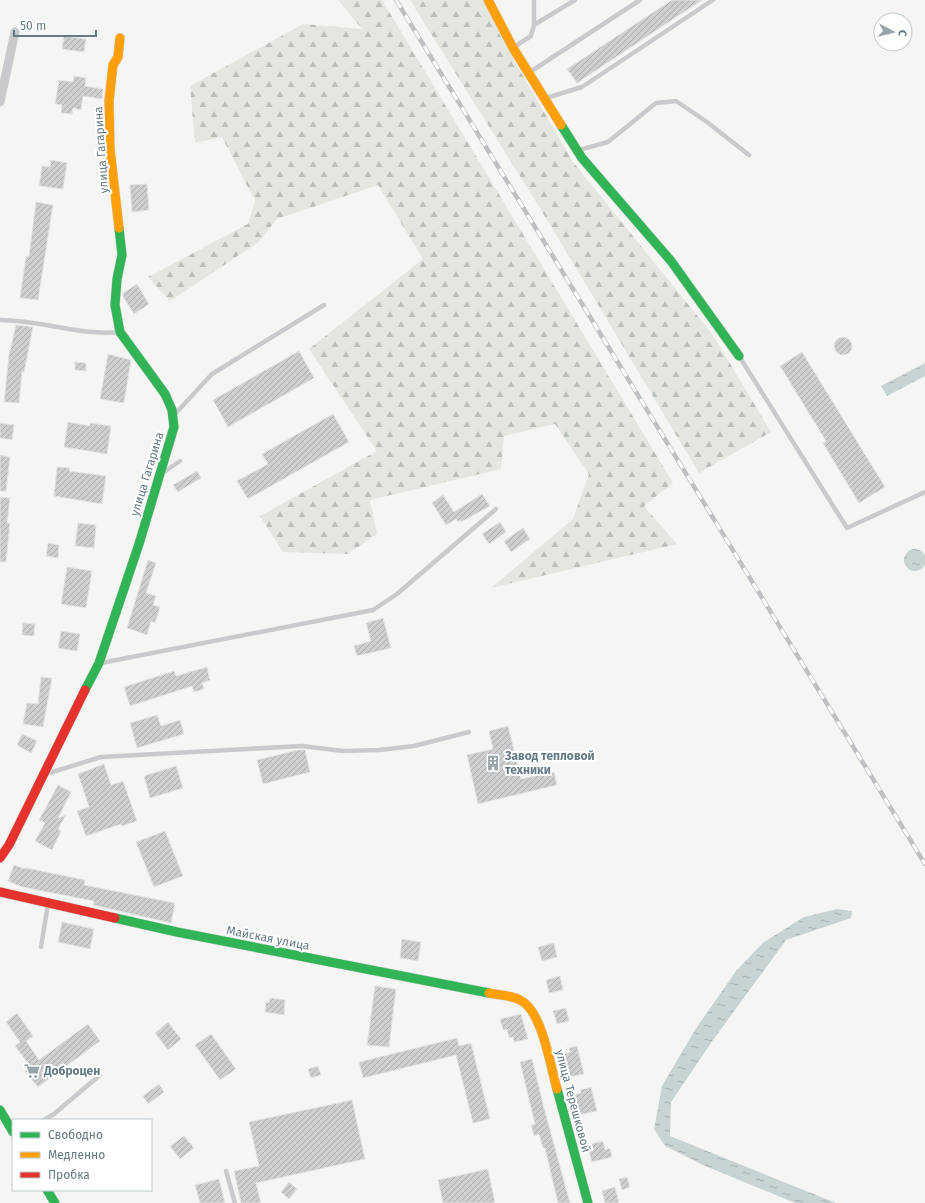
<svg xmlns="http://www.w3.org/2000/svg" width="925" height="1203" font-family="'Fira Sans',sans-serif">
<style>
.forest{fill:url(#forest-firs)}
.water{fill:url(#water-ripples)}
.building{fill:url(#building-hatch);stroke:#e4e4e3}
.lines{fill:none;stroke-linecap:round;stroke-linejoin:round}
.fast-casing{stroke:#d1d3d3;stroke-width:10}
.slow-casing{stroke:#d1d3d3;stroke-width:10}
.jam-casing{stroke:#d1d3d3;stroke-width:10}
.lane{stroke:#c9cacb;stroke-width:4.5}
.street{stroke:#c9cacb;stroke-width:9}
.fast{stroke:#30b455;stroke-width:9}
.slow{stroke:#ff9f0a;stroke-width:9}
.jam{stroke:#e5322d;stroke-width:9}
.rail-casing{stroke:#bfc0c1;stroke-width:4.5}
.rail{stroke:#fff;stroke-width:3;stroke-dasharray:9;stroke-linecap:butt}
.labels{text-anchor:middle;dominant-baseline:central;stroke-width:4;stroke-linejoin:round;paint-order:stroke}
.street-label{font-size:12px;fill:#647a84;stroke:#fff}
.poi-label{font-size:12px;font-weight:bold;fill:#647a84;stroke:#fff;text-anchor:start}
</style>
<defs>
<pattern id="forest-firs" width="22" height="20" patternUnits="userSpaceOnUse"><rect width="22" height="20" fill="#e4e7e0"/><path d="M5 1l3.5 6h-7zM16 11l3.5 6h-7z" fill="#bcc0bb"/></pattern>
<pattern id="water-ripples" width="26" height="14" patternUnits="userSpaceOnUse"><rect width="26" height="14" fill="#c8d3d4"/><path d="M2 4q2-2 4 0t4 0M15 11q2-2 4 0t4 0" fill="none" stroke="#a6b0b2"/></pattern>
<pattern id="building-hatch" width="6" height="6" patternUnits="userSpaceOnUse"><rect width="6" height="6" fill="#cdcece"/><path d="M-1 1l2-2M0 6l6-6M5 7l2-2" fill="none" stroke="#aaacad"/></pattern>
</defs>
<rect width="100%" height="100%" fill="#f5f5f3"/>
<path class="forest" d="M338 0H382L673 483 644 506 677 544 491 588 573 519 589 474 555 424 504 436 501 469 370 500 377 534 348 554 283 552 260 516 377 451 309 349 423 259 378 185 277 219 259 242 170 301 148 277 248 224 255 201 222 137 195 143 190 86 303 24 362 29Z
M410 0H482L507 48 573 162 713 335 771 432 699 473 546 218Z"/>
<path class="water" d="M925 363V376L887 396 881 386Z
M904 560a11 11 0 1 1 22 0a11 11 0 1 1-22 0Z
M837 909 852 911 851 918 786 940 713 1040 671 1102 670 1136 836 1203H795L703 1165 665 1146 654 1129 662 1086 695 1030 736 971 764 942 804 917Z"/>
<path class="building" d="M672 0H702L577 83 567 69Z
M64 36 86 39 84 52 62 49Z
M74 76 86 78 85 86 103 89 102 99 83 96 81 110 73 108 72 114 61 113 62 105 55 104 59 80 73 82Z
M51 160 67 163 63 189 39 186 42 166 50 167Z
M147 184 149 210 132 212 130 185Z
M36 202 53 205 38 300 20 298 26 256H29Z
M137 284 149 304 134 314 123 297V293Z
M16 325 33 327 24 372H22L19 403 4 402 9 355Z
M834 346a9 9 0 1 1 18 0a9 9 0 1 1-18 0Z
M299 351 314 378 228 427 213 400Z
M802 352 885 487 859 503 823 443 826 441 780 366Z
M108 354 131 360 124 403 100 399Z
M75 362 86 363V371L75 370Z
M333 414 349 442 248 499 237 481 268 464 262 454Z
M68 422 90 426V423L111 426 107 454 64 447Z
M0 423 14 425 12 440 0 438Z
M0 455 10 457 6 491H0Z
M57 467 70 468 69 471 106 476 102 504 54 496Z
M197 471 201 478 178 492 173 485Z
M482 494 490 506 461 522 460 520 458 522 456 519 446 525 432 503 443 495 454 512Z
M0 497 10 498 7 523H10L6 562H0Z
M500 522 506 532 489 544 482 534Z
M78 523 96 525 94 548 75 546Z
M523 528 530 539 511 552 504 541Z
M48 543 59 545 58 558 46 556Z
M148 560 156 563 146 593 156 596 153 605 160 607 155 623 151 621 147 635 127 628Z
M67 567 92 571 86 608 61 604Z
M383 618 391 648 357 656 354 646 371 641 366 623Z
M23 623 35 624 34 636 22 635Z
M61 631 80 634 77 651 58 648Z
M207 667 210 680 202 683 204 689 194 692 192 686 130 706 124 687 174 671 176 676Z
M41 677 52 678 43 727 23 724 27 703 38 704Z
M157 715 161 726 180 720 184 734 137 748 130 723Z
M508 726 521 779 554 772 557 785 478 804 467 755 493 749 489 731Z
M22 734 37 741 31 753 17 745Z
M298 750H305L310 772 263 784 257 760Z
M104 764 111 785 123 781 137 821 122 826 121 824 86 836 77 811 89 807 78 774Z
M176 766 183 788 150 798 144 776Z
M58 785 71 792 58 818 66 815 58 829 61 831 52 850 35 841 45 823 39 820Z
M165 831 183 876 154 887 136 842Z
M14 865 25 869 26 868 85 880 84 885 175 903 171 923 93 905 94 901 22 887 8 881Z
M62 922 94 929 90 949 58 942Z
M402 939 421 942 418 961 400 958Z
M554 943 557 957 542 961 538 947Z
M560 976 563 990 549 993 546 980Z
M375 986 396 989 389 1047 367 1045Z
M270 998 285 1000 284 1015 265 1012 266 1002 269 1003Z
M566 1008 569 1021 557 1024 553 1011Z
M17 1013 33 1036 26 1041 39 1060 88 1024 100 1041 38 1087 25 1071 31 1067 15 1046 20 1042 6 1022Z
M521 1014 528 1039 514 1042 513 1037 509 1038 507 1029 503 1030 500 1019Z
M168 1022 181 1039 168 1050 155 1033Z
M211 1034 236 1069 220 1080 195 1045Z
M457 1038 459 1046 471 1043 490 1119 473 1123 456 1055 363 1078 359 1062Z
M577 1046 584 1074 569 1077 564 1054 570 1052 569 1048Z
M532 1059 544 1108 570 1203H558L545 1148H543L539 1134 534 1136 531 1125 535 1124 520 1062Z
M318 1066 321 1075 311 1078 308 1069Z
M159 1084 164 1092 148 1104 143 1096Z
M591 1087 597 1111 578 1115 573 1095 581 1093 580 1090Z
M352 1100 365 1159 256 1183 261 1203H241L234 1171 259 1166 249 1122Z
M184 1136 194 1148 180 1159 170 1146Z
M603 1141 605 1150 610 1148 612 1157 592 1162 587 1145Z
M488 1169 495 1203H443L438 1180Z
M627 1177 630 1187 622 1190 619 1179Z
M219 1179 225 1203H200L195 1185Z
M289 1182 297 1189 289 1199 281 1192Z
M615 1187 619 1203H605L602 1191Z"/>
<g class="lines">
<defs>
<path id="fast" d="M561 125 582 158 671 261 739 356
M85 690 99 663 139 544 174 427 172 410 165 394 120 332 115 305 117 279 122 255 119 228
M115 918 177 932 489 993
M557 1089 588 1203
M0 1110 13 1132
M47 1190 55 1203"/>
<path id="slow" d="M488 0 513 48 561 125
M119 228 110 149 109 101 113 65 118 57 120 38
M489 993C499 995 511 995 520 1000 542 1010 550 1065 557 1089"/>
<path id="jam" d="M0 858 9 845 85 690
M0 892 115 918"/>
</defs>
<use href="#fast" class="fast-casing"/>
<use href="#slow" class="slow-casing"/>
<use href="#jam" class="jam-casing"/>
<path class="lane" d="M534 25 575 0
M514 47 531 36 534 25V0
M530 72 640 0
M546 98 582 87 713 0
M579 150 608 142 656 103 676 101 707 122 749 155
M0 320C40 320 79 336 119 332
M739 356 847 528 925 492
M175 414 212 374 324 305
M164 472 180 461
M101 663 373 610 397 594 496 509
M46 774 101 757 302 746 343 751 379 750 414 746 469 732
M41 947 48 904
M44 1120 54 1114 100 1075
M226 1171 235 1203"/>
<path class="street" d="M0 102 15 32"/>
<use href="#fast" class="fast"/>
<use href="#slow" class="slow"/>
<use href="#jam" class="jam"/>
<defs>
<path id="rail" d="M396 0 925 864"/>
</defs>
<use href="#rail" class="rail-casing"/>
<use href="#rail" class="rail"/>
</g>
<defs>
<symbol id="building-bare" viewBox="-9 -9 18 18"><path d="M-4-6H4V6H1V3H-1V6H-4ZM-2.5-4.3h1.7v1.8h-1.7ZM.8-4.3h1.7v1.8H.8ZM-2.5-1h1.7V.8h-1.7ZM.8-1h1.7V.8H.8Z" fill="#97a5ab" stroke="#fff" stroke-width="2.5" paint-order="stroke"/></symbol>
<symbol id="supermarket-bare" viewBox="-9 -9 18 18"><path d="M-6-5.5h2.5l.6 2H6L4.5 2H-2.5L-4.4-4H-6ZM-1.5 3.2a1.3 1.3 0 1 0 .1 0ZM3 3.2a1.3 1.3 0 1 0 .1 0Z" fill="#97a5ab" stroke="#fff" stroke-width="2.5" paint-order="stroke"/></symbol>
</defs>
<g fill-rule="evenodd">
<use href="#building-bare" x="482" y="752" width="22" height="22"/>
<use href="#supermarket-bare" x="21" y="1060" width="22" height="22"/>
</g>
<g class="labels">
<g class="street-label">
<text transform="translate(101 150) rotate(-94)">улица Гагарина</text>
<text transform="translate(147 474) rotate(-73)">улица Гагарина</text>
<text transform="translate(268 938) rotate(11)">Майская улица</text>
<text transform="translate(573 1101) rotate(75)">улица Терешковой</text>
</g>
<g class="poi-label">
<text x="505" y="756">Завод тепловой<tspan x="505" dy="14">техники</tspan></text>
<text x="44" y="1071">Доброцен</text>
</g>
</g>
<rect x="12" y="1119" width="140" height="72" fill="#ffffff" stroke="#c1cace"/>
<rect x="20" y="1132" width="20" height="6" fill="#30b455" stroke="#c1cace"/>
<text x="48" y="1139" font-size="12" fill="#647a84">Свободно</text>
<rect x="20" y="1152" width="20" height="6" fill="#ff9f0a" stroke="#c1cace"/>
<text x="48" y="1159" font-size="12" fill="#647a84">Медленно</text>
<rect x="20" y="1172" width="20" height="6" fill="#e5322d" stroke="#c1cace"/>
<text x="48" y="1179" font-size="12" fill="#647a84">Пробка</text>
<g transform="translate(893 32) rotate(97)"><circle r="19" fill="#ffffff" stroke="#c1cace"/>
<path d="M0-3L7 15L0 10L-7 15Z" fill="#97a5ab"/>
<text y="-6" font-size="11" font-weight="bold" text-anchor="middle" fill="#647a84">С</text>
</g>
<path d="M14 30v6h82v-6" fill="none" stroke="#647a84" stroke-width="2"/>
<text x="20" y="30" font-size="12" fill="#647a84" stroke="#ffffff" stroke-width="3" paint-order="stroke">50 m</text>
</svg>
